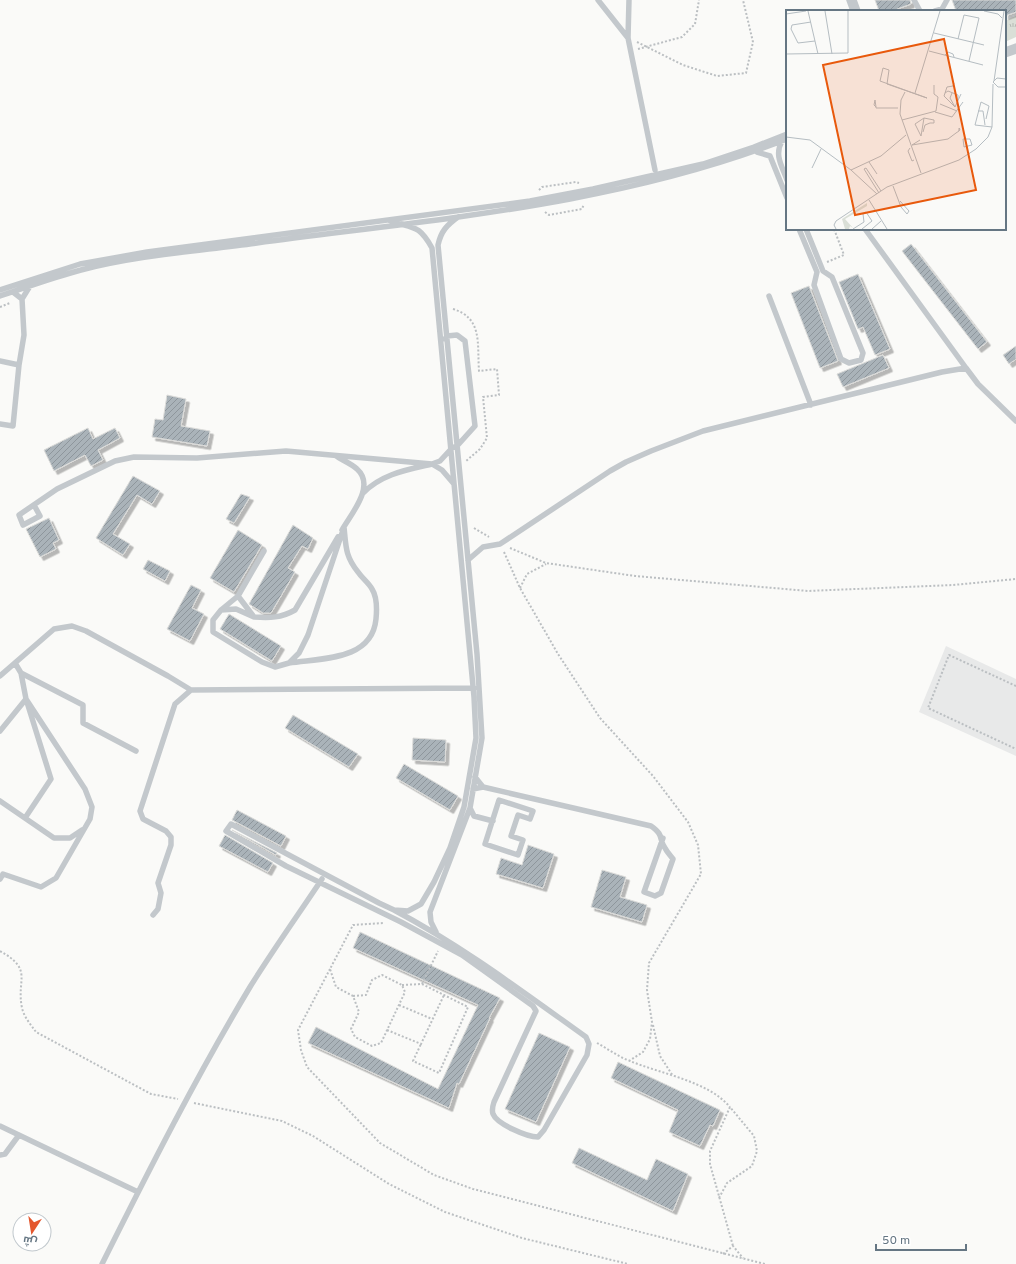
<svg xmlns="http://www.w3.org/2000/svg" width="1016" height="1264" font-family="Overpass,Cairo,sans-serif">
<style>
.built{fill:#e8e9e9}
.grass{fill:url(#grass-tufts)}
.building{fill:url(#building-hatch);stroke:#dcdcda;filter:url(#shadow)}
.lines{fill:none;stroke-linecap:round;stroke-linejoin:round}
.path{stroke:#bbbfc2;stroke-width:2;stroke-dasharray:2 2;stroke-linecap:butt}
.lane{stroke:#c3c8cc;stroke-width:5.5}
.inset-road{fill:none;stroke:#b5bdc2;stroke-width:1}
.view{fill:#e8590c;fill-opacity:0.15;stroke:#e8590c;stroke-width:2}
.inset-edge{fill:none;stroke:#657683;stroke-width:2}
</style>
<defs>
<pattern id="grass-tufts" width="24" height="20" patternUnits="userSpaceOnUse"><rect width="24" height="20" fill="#dadfd7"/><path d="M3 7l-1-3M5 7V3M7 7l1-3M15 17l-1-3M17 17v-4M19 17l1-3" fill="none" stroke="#b4b9b4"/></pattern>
<pattern id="building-hatch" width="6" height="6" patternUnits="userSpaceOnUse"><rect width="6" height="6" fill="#aab3b9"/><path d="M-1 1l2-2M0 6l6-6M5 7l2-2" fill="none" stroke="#8e969c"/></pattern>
<filter id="shadow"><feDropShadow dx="3.5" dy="3.5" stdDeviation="0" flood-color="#0004"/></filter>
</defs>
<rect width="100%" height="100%" fill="#fafaf8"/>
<path class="built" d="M946 646 1016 679V756L919 712Z"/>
<path class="grass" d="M1016 16V37L1005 42V21Z"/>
<path class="building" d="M875 0H910L911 4 897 9 898 11H879Z
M952 0H1016V12L1005 16V11H956Z
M911 244 987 342 978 349 902 251Z
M858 274 890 349 875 355 863 327 858 329 839 282Z
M809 286 838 361 820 368 791 293Z
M1016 346V359L1009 364 1003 355Z
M883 355 889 368 843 387 837 374Z
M167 395 186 399 181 426 210 431 207 446 152 437 155 419 163 420Z
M88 428 93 439 115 428 120 438 98 450 103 460 91 466 85 455 54 471 44 450Z
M133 476 160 491 152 504 137 495 113 534 130 544 123 555 96 538Z
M241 494 250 497 234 523 226 519Z
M49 518 59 540 53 543 56 549 40 557 26 529Z
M293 525 313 538 308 549 302 546 288 568 295 572 271 613H263L249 604Z
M238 530 262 545 234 592 210 578Z
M148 560 170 571 165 581 143 569Z
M191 585 201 590 192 608 204 614 190 641 167 629Z
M229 614 281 646 272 661 220 629Z
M293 715 358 754 349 767 285 728Z
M413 738 446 740 445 762 412 760Z
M404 764 458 796 450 810 396 778Z
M237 810 286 836 281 846 232 820Z
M232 830 277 853 276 855Z
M225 835 273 863 268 872 219 846Z
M528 845 554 854 543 888 496 874 501 858 522 865Z
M602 870 626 877 620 897 647 905 642 922 591 907Z
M360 932 500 998 489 1018H490L459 1084 457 1083 449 1108 308 1043 316 1027 438 1089 478 1005 353 948Z
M539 1033 570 1047 536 1122 505 1109Z
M618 1062 720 1110 713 1126 710 1125 700 1146 669 1132 678 1110 611 1078Z
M579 1148 647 1180 656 1159 688 1174 673 1211 572 1163Z"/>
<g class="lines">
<path class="path" d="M1005 19 1016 15
M637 42 683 65 717 76 746 73 753 42 743 0
M638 49 682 37 695 24 699 0
M539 190 542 187 576 182 579 183
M545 212 549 215 582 209 584 204
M827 262 844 255 834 229
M0 307 10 303
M453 309C483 318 477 344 479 371L497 369 499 395 483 397 487 438 480 449 466 461
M474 528 489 537
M510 548 546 563 635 576 808 591 953 585 1016 579
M504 552 520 588 558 654 600 718 653 776 688 822 698 845 701 874 649 963 647 990 652 1022 650 1039 643 1052 629 1061
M520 588 527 574 546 564
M1016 686 949 655 928 708 1016 749
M0 951C34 970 16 979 22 1008 24 1017 31 1025 36 1032L151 1094 178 1099
M330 969 298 1030 301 1050 307 1067 380 1143 434 1175 473 1189 765 1264
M422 984 438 951
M402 985 422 984 468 1007 439 1073 413 1061 421 1044
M353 996 366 995 372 980 382 975 402 985 405 992 381 1043 372 1046 355 1037 351 1029 359 1012 353 996 336 987 330 969 353 925 384 923
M399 1005 432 1019
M653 1025 660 1056 673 1076
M387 1030 421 1044 444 995
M597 1043C608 1049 619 1057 630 1061 661 1074 708 1081 730 1107
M194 1103 282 1121 313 1136 389 1184 445 1212 522 1238 628 1264
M719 1198 727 1183 752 1166 757 1151 754 1136 730 1107 710 1151V1164L733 1246
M723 1254 733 1246 743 1258"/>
<path class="lane" d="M598 0 628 38
M629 0 628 38 655 170
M849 0 853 11
M854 0 858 11
M914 0 920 11
M935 11 942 9 947 0
M1005 50 1016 46
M1005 55 1016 51
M782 141C774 155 782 166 787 180
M757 152 770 156 787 198
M388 220C413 229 418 223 432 248L474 697 476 738 464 807 450 848 434 882 421 904 408 911 394 910 379 903 231 824 226 831 286 866 401 922 462 955 533 1006 536 1011 494 1102C493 1105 492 1111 493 1114 497 1124 527 1137 538 1137L544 1130 587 1055 589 1044 586 1037C523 992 462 946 394 910
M799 229 817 272 814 285 841 359 849 363 861 360 863 353 832 277 823 271 806 229
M865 229 966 368
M0 290 80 264 147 252 530 201 593 189 703 164 754 147 787 134
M13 292 22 299 30 286
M0 296C27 287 54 277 81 270 138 255 199 251 257 243 435 219 619 205 787 139
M769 296 811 405
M445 339 447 336 457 335 465 341 475 426 457 446 452 448 440 461 432 464 442 470 454 484
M0 361 19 365 13 426 0 424
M19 365 24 335 22 299
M336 456C342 460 352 464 357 469 376 486 351 514 342 530
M34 505 40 516 23 525 19 515 57 489 115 461 134 457 197 458 286 451 432 464C406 470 382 474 363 493
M468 560 483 547 500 544 610 471 626 462 651 451 703 431 942 372 966 368 978 384 1016 421
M238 596 264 551
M221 610 238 596 254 617C270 618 281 618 295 610L338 537
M254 617 236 609 221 610 213 620V632L262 662 275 667 289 663 299 653 308 635 344 527C346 546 345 556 358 572 362 578 369 583 372 589 377 597 377 609 376 619 372 661 321 658 289 663
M15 663 21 673 83 705V723L136 751
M0 676 54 629 72 626 86 631 168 676 191 690
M0 731 26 699 21 673
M483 787 651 826C665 836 658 838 665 848 667 852 670 855 673 859L661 893 655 896 644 892 663 838
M473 789 483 787 475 777
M499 800 533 811 530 819 518 815 511 836 523 840 518 855 485 844Z
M0 801 54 838H70L82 830
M470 808 474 816 493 821
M0 879 3 874 41 887 56 878 90 819 92 807 85 789 26 699 51 779 25 818
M153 915 158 909 161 893 158 883 171 845V837L166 831 143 819 140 811 175 704 191 690 474 688
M436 932 431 922 430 912 470 808 482 738 477 654 438 245C441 231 447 225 458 217
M0 1126 138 1192
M0 1155 5 1154 19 1135
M102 1264C149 1170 196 1077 250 987 273 950 298 915 322 879"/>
</g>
<g transform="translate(786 10)">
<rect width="220" height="220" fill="#fafaf8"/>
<path d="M81 193V196L59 209 67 218 64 216 63 219H59L56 209Z" fill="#dadfd7"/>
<path class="inset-road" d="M22 1 32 44M39 1 46 44M198 1 212 4 216 8M0 4 20 1M25 12 6 15 5 19 12 33 29 31M148 23 198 35M172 29 178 5 193 8 183 51M143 41 197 55M0 44 62 43V1M159 45 162 42 167 44 168 47M97 58 103 60 101 74 141 88 94 71ZM220 69 211 68 207 72 212 77H220M208 71 218 1M119 82 115 90 114 104 135 163M129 83 154 1M159 83 162 81 172 85V89M166 83 164 88 169 97 158 86 161 77 167 76 168 73M154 94 171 101M90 97 89 90 88 95 90 97V98H112M169 97 175 84M192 101H197L199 115M149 102 166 107 177 92M138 108 129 114 135 126 138 108 148 110V113H144M200 109 203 96 195 92 189 115 206 117M116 110 150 101 152 87 148 84V75M137 122 139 115 144 113M0 127 24 130 65 160 95 146 120 125M177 129H184L186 135 178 137ZM134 130 126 135 162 129 170 123 173 121 174 119 173 118V121M124 138 122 141 126 151 128 150M83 152 91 164M26 158 35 139M65 160 91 184M107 176 115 197 121 204 123 201 114 191M93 183 78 159 80 158 95 181M83 190 101 219M50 219 48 215 50 211 101 177 173 150 190 139 202 127 206 117 207 74M67 219 78 212 77 204 80 202 86 211 76 219M86 219 95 211"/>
<path class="view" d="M158 29 190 180 69 205 37 55Z"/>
<rect width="220" height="220" class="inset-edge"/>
</g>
<g transform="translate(32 1232) rotate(192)"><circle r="19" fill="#ffffff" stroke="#c1c8cd"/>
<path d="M0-3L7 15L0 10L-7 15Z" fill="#e4572e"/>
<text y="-6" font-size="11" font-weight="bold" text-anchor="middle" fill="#657683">ش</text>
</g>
<path d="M876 1244v6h90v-6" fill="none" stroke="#657683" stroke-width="2"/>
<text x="882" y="1244" font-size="12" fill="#657683" stroke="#ffffff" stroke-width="3" paint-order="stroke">50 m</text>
</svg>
